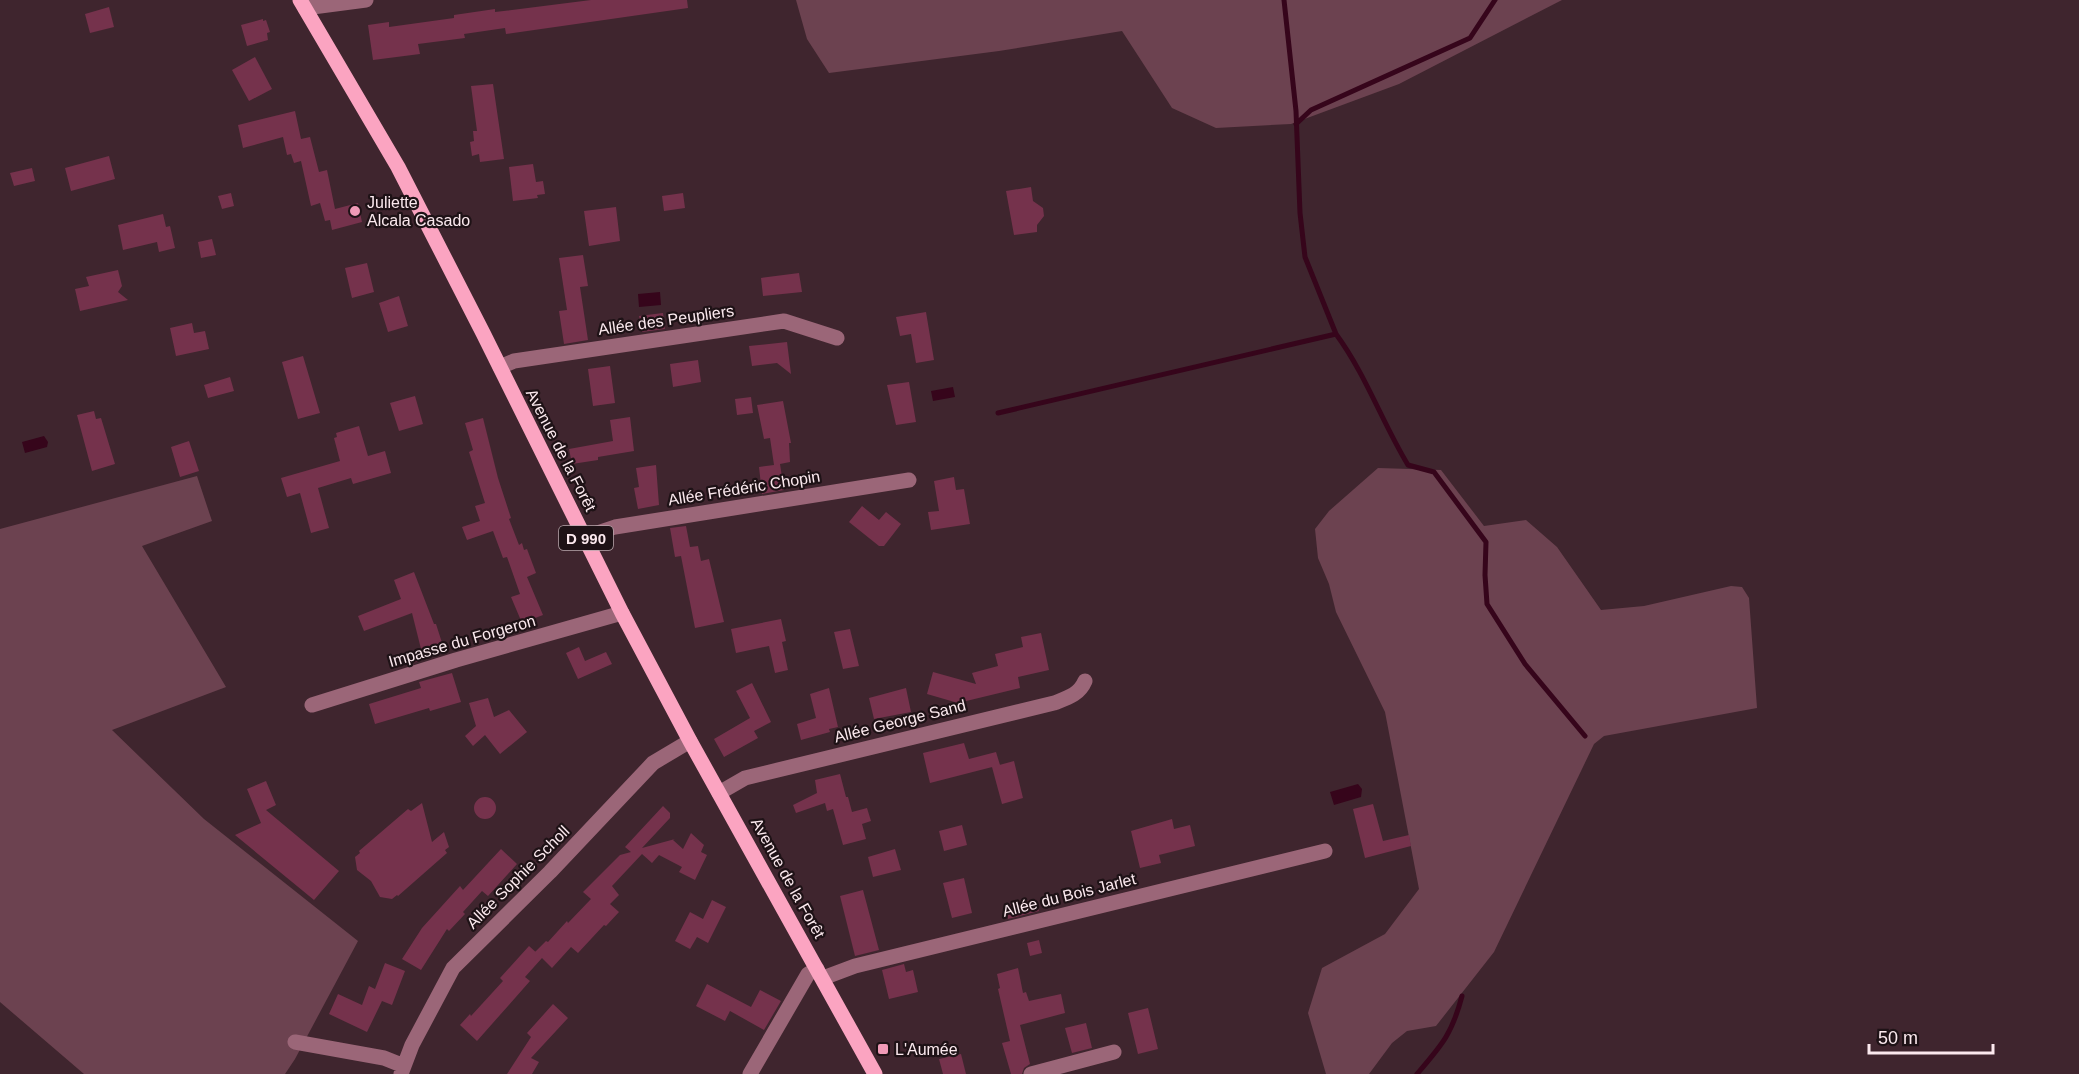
<svg xmlns="http://www.w3.org/2000/svg" width="2079" height="1074" font-family="Helvetica,sans-serif">
<style>
.green{fill:#6c4250}
.water{fill:#36051b}
.lines{fill:none;stroke-linecap:round;stroke-linejoin:round}
.stream{stroke:#36051b;stroke-width:5}
.building{fill:#75324c}
.minor{stroke:#9b6678;stroke-width:15}
.major{stroke:#fba4c1;stroke-width:15}
.poi-dot{fill:#f09ab7;stroke:#1e1216;stroke-width:2}
.labels{text-anchor:middle;dominant-baseline:central;stroke-width:4.5;stroke-linejoin:round;paint-order:stroke}
.shield{fill:#1e1216;stroke:#b9a8ad;stroke-width:1.5}
.shield-label{font-size:15px;font-weight:bold;fill:#fbe9ee}
.poi-label{font-size:16px;fill:#fbe9ee;stroke:#1e1216;text-anchor:start}
.street-label{font-size:16px;fill:#fbe9ee;stroke:#1e1216}
</style>
<rect width="100%" height="100%" fill="#3f252e"/>
<path class="green" d="M796 0H1562L1399 84 1291 124 1216 128 1172 108 1122 31 999 51 829 73 807 39Z
M1378 468 1441 470 1484 526 1526 520 1557 547 1601 610 1644 606 1731 586 1742 587 1749 598 1757 708 1604 736 1594 744 1494 952 1436 1026 1407 1031 1392 1043 1369 1074H1326L1308 1013 1322 968 1385 934 1419 889 1385 712 1336 612 1329 584 1318 558 1315 529 1329 511Z
M197 476 212 521 142 546 226 687 112 730 204 819 358 941 295 1059 285 1074H84L0 1002V529Z"/>
<path class="water" d="M660 292 661 305 639 307 638 294Z
M953 387 955 397 933 401 931 391Z
M44 436 48 442 47 447 25 453 22 442Z
M1358 784 1362 789 1361 797 1334 805 1330 792Z"/>
<g class="lines">
<path class="stream" d="M1296 124 1311 110 1470 38 1495 0
M1336 334C1366 375 1382 422 1408 465L1434 472 1486 542 1485 575 1487 604 1525 664 1585 736
M998 413 1336 334 1305 257 1300 213 1296 111 1284 0
M1417 1074C1442 1045 1452 1034 1462 996"/>
</g>
<path class="building" d="M591 0H687L688 8 506 34 505 28 464 34 465 38 418 44 420 54 373 60 368 25 389 22V27L454 18V15L495 9V12Z
M109 7 114 27 90 33 85 14Z
M263 19V21L266 20 270 32 267 33 268 40 247 46 241 25Z
M255 57 272 89 249 101 232 70Z
M493 84 504 159 480 162 479 154 472 156 470 142 474 141 473 131H477L471 86Z
M295 111 301 139 310 137 319 172 327 170 335 209 358 203 362 222 332 230 330 220 325 221 320 203 311 206 301 161 294 163 291 154 287 155 283 137 243 148 238 125Z
M109 156 115 179 71 191 65 168Z
M533 164 536 182 543 181 545 194 537 195 538 198 513 201 509 167Z
M32 168 35 181 14 186 10 173Z
M1031 187 1033 201 1043 208 1044 216 1037 225V232L1014 235 1006 191Z
M231 193 234 206 222 209 218 196Z
M683 193 685 208 664 211 662 196Z
M616 207 620 241 589 246 584 211Z
M163 214 166 227 170 226 175 248 159 252 157 242 123 250 118 225Z
M212 239 216 255 201 258 198 242Z
M583 255 588 286 580 287 588 340 564 344 559 311 567 310 559 258Z
M367 263 374 292 352 298 345 268Z
M118 270 122 286 118 292 128 300 80 311 75 289 89 286 86 277Z
M799 273 802 292 763 296 761 278Z
M399 296 408 326 388 332 379 303Z
M926 312 934 360 916 363 911 334 900 336 896 317Z
M663 313 665 329 642 332 639 316Z
M192 323 194 333 205 331 209 349 176 356 170 328Z
M787 342 791 374 777 363 752 366 749 346Z
M303 356 320 413 298 419 282 362Z
M698 360 701 382 673 387 670 364Z
M610 366 615 403 593 406 588 369Z
M230 377 234 391 208 398 204 385Z
M909 382 916 422 896 425 887 385Z
M415 396 423 424 399 431 390 403Z
M751 397 753 413 737 415 735 399Z
M783 401 791 443H789L790 462 780 464 784 490 762 494 759 467 774 465 770 438 764 439 757 405Z
M94 411 96 419 101 418 115 464 92 471 77 415Z
M630 417 634 451 598 457V460L572 464 569 449 613 441 610 420Z
M483 418 498 478 511 518 509 519 519 545 522 543 524 550 527 549 536 573 527 577 543 615 522 623 511 597 520 594 507 557 503 558 493 531 467 540 462 527 480 521 475 506 485 503 469 452 473 450 465 423Z
M359 426 368 456 385 451 391 473 353 484 351 478 318 488 329 528 311 533 300 493 287 497 281 478 340 461 334 438 337 437 336 433Z
M189 441 199 471 180 477 171 447Z
M656 465 659 505 638 509 634 488 639 487 636 468Z
M954 477 956 490 964 489 970 524 931 530 928 512 939 511 934 481Z
M862 506 879 520 886 512 901 524 884 546H879L849 522Z
M686 526 690 547 698 546 701 561 709 559 724 622 695 628 681 556 675 557 670 528Z
M414 572 434 624H436L445 652 413 663 410 652 421 649 412 613 364 631 358 616 401 599 394 580Z
M781 619 786 641 782 642 788 670 775 673 769 646 736 653 731 629Z
M850 629 859 666 843 669 834 632Z
M1041 633 1049 670 1018 677 1020 688 958 703 927 694 933 672 976 684 972 673 998 666 995 654 1023 647 1021 637Z
M579 647 585 661 606 652 612 664 578 679 566 653Z
M452 673 461 702 430 711 429 708 375 724 369 704 421 688 419 682Z
M752 683 771 722 754 731 758 738 724 757 714 739 750 718 736 691Z
M829 688 838 727 829 729 830 732 801 740 797 724 816 718 810 694Z
M906 688 911 712 874 719 869 698Z
M488 698 494 717 509 710 527 732 500 754 485 735 473 746 465 736 476 726 469 703Z
M964 743 969 759 996 752 1000 765 930 783 923 753Z
M1014 761 1023 798 1002 804 992 767Z
M840 774 846 797H848L852 812 867 808 871 821 862 824 866 839 843 845 833 809 827 811 825 803 796 813 793 805 817 793 815 780Z
M266 781 276 805 266 810 339 871 314 900 235 835 261 823 247 789Z
M474 808a11 11 0 1 1 22 0a11 11 0 1 1-22 0Z
M422 803 432 842 444 832 449 847 445 850 447 853 398 896 397 895 392 899 380 897 371 881 357 870 355 857 360 853 359 851 408 809 411 811Z
M1373 804 1383 841 1409 835 1411 846 1365 858 1353 809Z
M663 806 670 813V818L642 848 675 839 673 840 683 849 691 833 704 845 701 852 707 855 695 880 679 872 682 867 659 855 652 863 642 854 612 886 619 895 610 904 619 912 606 926 604 925 578 953 571 947 552 968 542 958 525 977 530 981 477 1041 460 1025 470 1014 471 1016 503 981 500 978 529 946 539 955 535 952 546 941 548 942 567 921 568 923 591 899 583 892 620 855 631 852 625 847Z
M1172 819 1174 829 1190 825 1195 846 1159 855 1161 863 1140 868 1131 831Z
M962 825 967 845 944 851 939 831Z
M501 849 517 864 488 896 482 891 463 912 465 914 449 931 447 929 421 970 402 959 422 928 460 886 463 890Z
M895 849 901 870 873 877 868 857Z
M964 878 972 913 952 918 943 883Z
M863 890 879 950 855 956 840 896Z
M1036 899 1039 911 1008 919 1005 906Z
M712 900 726 907 708 943 697 937 690 949 675 941 690 912 703 919Z
M1039 940 1042 953 1030 956 1027 943Z
M385 963 405 971 392 1005 382 1001 367 1032 329 1014 338 994 362 1005 369 986 375 989Z
M904 964 906 972 913 970 918 992 889 999 882 970Z
M1018 968 1023 993 1026 992 1029 1001 1061 994 1065 1013 1020 1025 1030 1064 1024 1068 1022 1074H1011L1002 1043 1010 1041 998 989 1000 988 997 974Z
M707 984 751 1007 760 990 781 1001 764 1030 730 1011 725 1021 696 1006Z
M553 1004 568 1018 531 1058 539 1062 532 1074H507L531 1037 527 1033Z
M1148 1008 1158 1049 1138 1054 1128 1013Z
M1086 1023 1092 1048 1072 1053 1065 1028Z
M961 1054 966 1074H943L939 1059Z"/>
<g class="lines">
<path class="minor" d="M305 8 366 0
M500 367 514 361 784 321 837 338
M585 537 615 527 909 480
M312 705 456 660 622 613
M719 793 745 778 1054 703C1067 698 1079 695 1085 681
M823 978 855 966 1325 851
M295 1042 384 1058 404 1066
M401 1074 412 1045 453 968 550 872 653 763 690 741
M750 1074 808 974 817 969
M1031 1074 1114 1052"/>
<path class="major" d="M300 0 398 167 483 333 622 613 690 741 875 1074"/>
</g>
<g class="poi-dot">
<circle cx="355" cy="211" r="6"/>
<rect x="877" y="1043" width="12" height="12" rx="3"/>
</g>
<g class="labels">
<rect class="shield" x="559" y="526" width="54" height="24" rx="4.5"/>
<g class="shield-label">
<text x="586" y="538">D 990</text>
</g>
<g class="poi-label">
<text x="367" y="202">Juliette<tspan x="367" dy="18">Alcala Casado</tspan></text>
<text x="895" y="1049">L'Aumée</text>
</g>
<g class="street-label">
<text transform="translate(666 320) rotate(-8)">Allée des Peupliers</text>
<text transform="translate(561 450) rotate(63)">Avenue de la Forêt</text>
<text transform="translate(744 488) rotate(-9)">Allée Frédéric Chopin</text>
<text transform="translate(462 641) rotate(-16)">Impasse du Forgeron</text>
<text transform="translate(900 721) rotate(-14)">Allée George Sand</text>
<text transform="translate(518 877) rotate(-45)">Allée Sophie Scholl</text>
<text transform="translate(788 878) rotate(61)">Avenue de la Forêt</text>
<text transform="translate(1069 895) rotate(-14)">Allée du Bois Jarlet</text>
</g>
</g>
<path d="M1869 1044v9h124v-9" fill="none" stroke="#fbe9ee" stroke-width="3"/>
<text x="1878" y="1044" font-size="18" fill="#fbe9ee" stroke="#1e1216" stroke-width="4.5" paint-order="stroke">50 m</text>
</svg>
